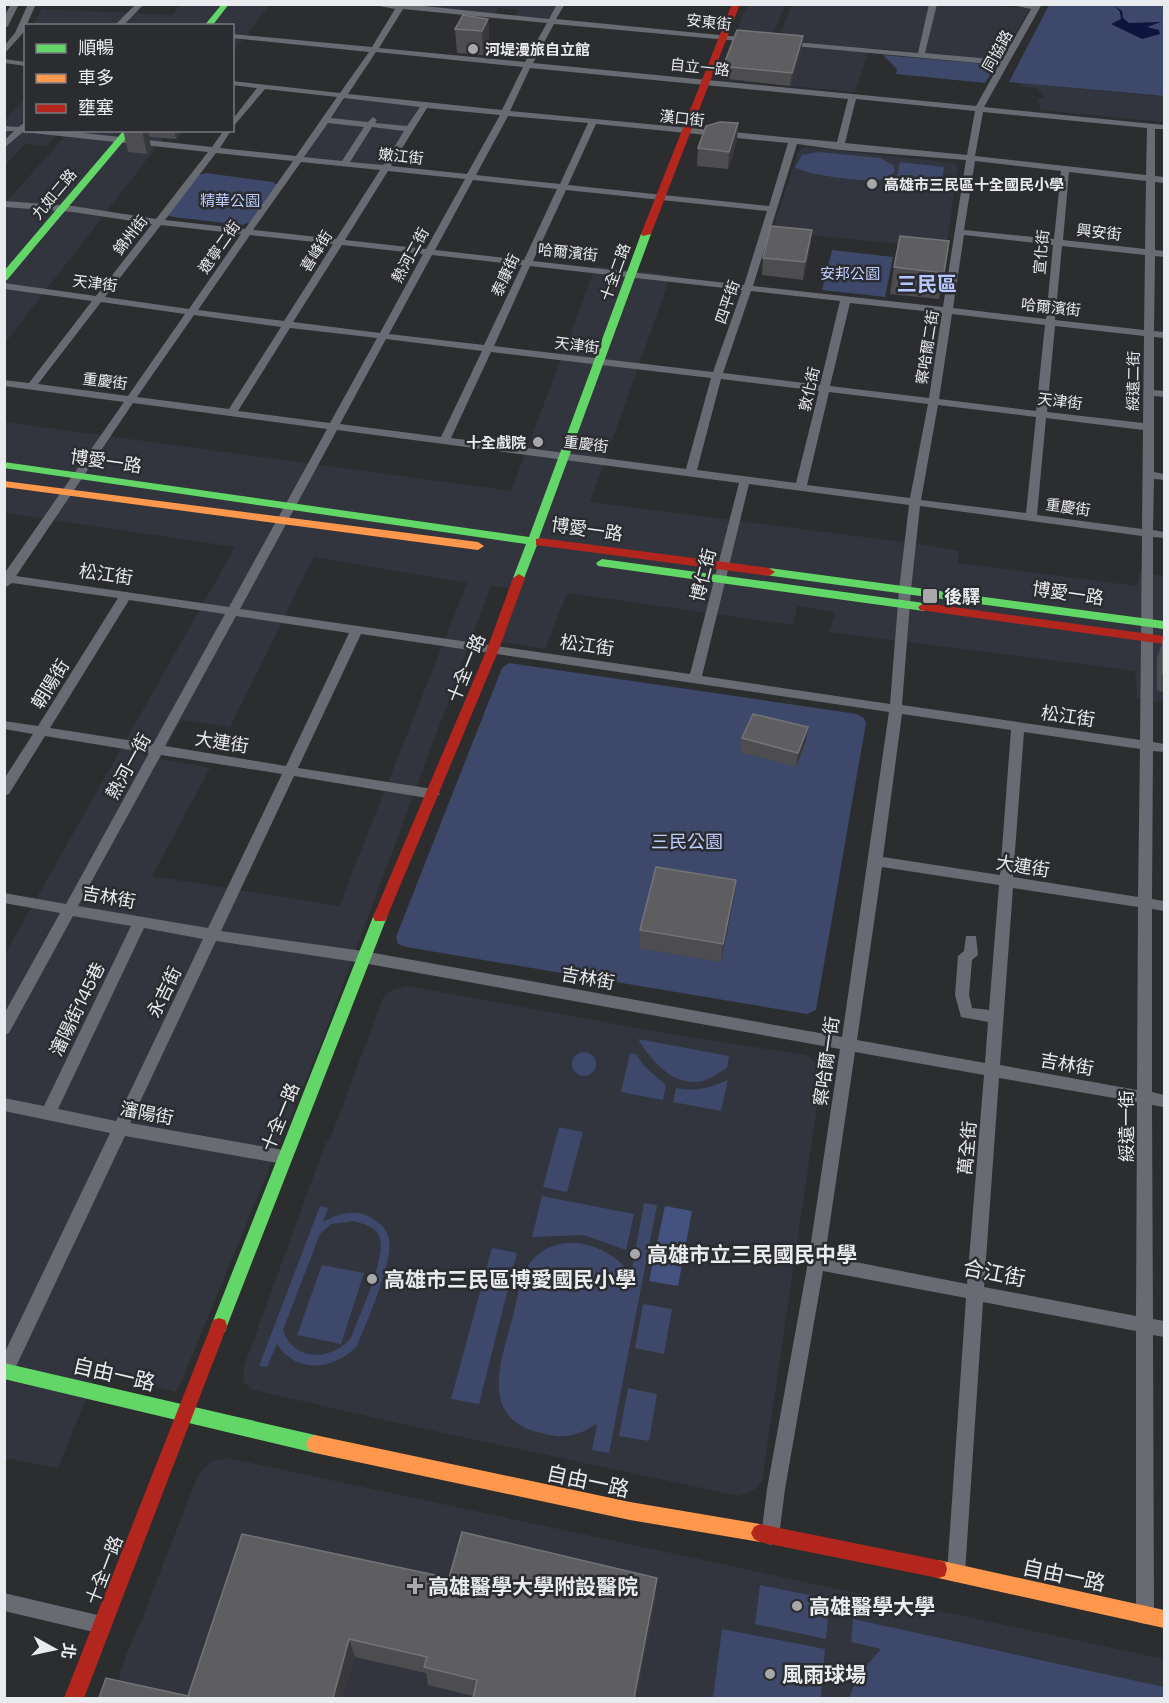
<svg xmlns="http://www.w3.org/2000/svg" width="1169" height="1703" font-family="'Space Grotesk','Noto Sans TC',sans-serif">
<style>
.built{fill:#32353d;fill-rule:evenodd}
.green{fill:#3d486a;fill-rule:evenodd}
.forest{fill:#44527f}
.water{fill:#0e143e}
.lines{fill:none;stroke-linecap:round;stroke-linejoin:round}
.street{fill:#686b72;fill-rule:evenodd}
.fast{fill:#63d668;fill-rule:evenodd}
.slow{fill:#ff974d;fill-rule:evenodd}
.jam{fill:#b3261e;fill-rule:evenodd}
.wall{fill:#4d4d4f}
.shaded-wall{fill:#39393b}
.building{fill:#5e5e60;stroke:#747476;stroke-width:1.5}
.poi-dot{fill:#a8a8ab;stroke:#2b2c30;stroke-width:2}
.labels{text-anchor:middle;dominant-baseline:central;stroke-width:5;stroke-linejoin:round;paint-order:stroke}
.far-street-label{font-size:15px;fill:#eaebee;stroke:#2b2c30}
.far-poi-label{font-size:15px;font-weight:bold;fill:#eaebee;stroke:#2b2c30;text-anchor:start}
.far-park-label{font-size:15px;fill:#beceff;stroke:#2b2c30}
.street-label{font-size:18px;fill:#eaebee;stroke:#2b2c30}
.poi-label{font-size:18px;font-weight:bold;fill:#eaebee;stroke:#2b2c30;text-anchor:start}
.park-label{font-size:18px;fill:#beceff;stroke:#2b2c30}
.far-district-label{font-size:20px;font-weight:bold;fill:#b5c7fe;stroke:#2b2c30}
.near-poi-label{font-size:21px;font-weight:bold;fill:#eaebee;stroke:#2b2c30;text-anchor:start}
.near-street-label{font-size:21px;fill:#eaebee;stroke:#2b2c30}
</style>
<rect width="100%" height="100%" fill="#2c2d2f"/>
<path class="built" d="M982 4 1029 9 1001 60 870 48 855 92 724 80 718 76 733 40 808 46 809 42 778 39 792 5Z
M180 5H270L233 52 232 26H32L42 9 172 15Z
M400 5H558L550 19 516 16 518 10 499 8 495 14Z
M747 5H785L772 37 735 36Z
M1021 83 1164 97V122L1041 110 1037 99 1044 97 1037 88 1021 87Z
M346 98 421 106 382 165 304 157Z
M25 99 26 130 60 131 46 146 25 144 5 166V120Z
M70 131H169L5 343V203Z
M806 147 954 163 958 166 946 249 772 231 799 150Z
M596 266 671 275 590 502 927 545 958 551V563L1137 586 1140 573 1164 576V702L1137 698 1135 671 829 632 835 612 797 606 793 625 567 593 545 649 500 641 519 589 491 586 322 1041 177 1392 97 1372 58 1468 5 1458V954L235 547 5 513V422L511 491ZM314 557 467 583 339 906 152 876 210 768 160 759 181 720 230 727Z
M408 986 681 1036 806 1055 816 1062 821 1080 762 1482 754 1490 739 1496 424 1429 250 1389 243 1381 244 1366 326 1142 329 1141 383 998 392 990Z
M228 1458 1164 1659V1698H112L127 1653 142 1619 198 1475 211 1461Z"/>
<path class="green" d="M1049 5H1164V96L1009 82Z
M883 55 996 65 985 83 896 74 897 69Z
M819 152 880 158 893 165 895 171C891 177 886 179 879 180 865 182 804 175 795 167L802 155Z
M900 162 944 167 941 187 896 182Z
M206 173 273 182 277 185 251 222 242 225 173 217 168 215 198 175Z
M832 250 893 257 885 297 822 290Z
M509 663 857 714 864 718 866 723 816 1010 807 1014 406 947 398 944 396 937 502 668Z
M638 1039 729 1056 727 1068C720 1072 713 1077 706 1080 676 1090 652 1062 638 1039Z
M572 1064a12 12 0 1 1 24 0a12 12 0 1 1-24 0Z
M630 1053 636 1054 644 1066 666 1085 663 1100 621 1092Z
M728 1080 721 1111 673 1102 676 1088C696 1092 709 1088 728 1080Z
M559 1127 583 1132 567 1192 543 1187Z
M542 1196 634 1214 626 1250 584 1235 532 1237Z
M644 1203 657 1205 609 1453 592 1450 597 1424C573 1438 564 1439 537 1432 478 1416 502 1358 513 1316 518 1297 520 1271 535 1257 565 1229 610 1246 631 1274Z
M320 1206 328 1208 323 1222C336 1214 353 1209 368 1216 378 1221 387 1228 389 1239 394 1261 366 1323 357 1346 333 1371 296 1374 277 1344L267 1367 259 1366ZM354 1221C363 1224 373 1226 378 1234 390 1253 358 1317 351 1338 332 1361 293 1362 283 1330L320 1234 331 1224Z
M492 1248 517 1253 479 1404 451 1399Z
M322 1265 364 1273 341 1344 297 1335Z
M643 1304 672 1309 664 1354 635 1348Z
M628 1388 657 1394 649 1441 619 1436Z
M760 1585 830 1599 826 1639 755 1624Z
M853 1619 1164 1687V1698H849L859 1674 881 1649 851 1642Z
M722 1629 825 1649 821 1698H713Z"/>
<path class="forest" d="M665 1206 692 1211 678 1286 649 1281Z"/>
<path class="water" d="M1115 6 1122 11 1123 18 1129 23 1161 22 1147 27 1159 30 1160 34 1142 39 1111 24 1121 19 1120 12Z"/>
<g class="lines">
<path class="street" d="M11 4H19L8 26 4 28V17Z
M28 4H36L23 33 4 54V46L15 33Z
M136 4H144L123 26H114Z
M369 4H405L549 19 557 4H565L556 19 750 38 754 40 750 42 554 24 533 63 976 106 999 65 784 45 780 43 784 41 918 53 929 4H937L925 53 1002 60 1031 9 1006 4H1042L984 107 1164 125V129H1155V176L1164 177V183L1155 182V250L1164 251V257L1155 256 1154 331 1164 332V338L1154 337V390L1164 391V397L1154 396V472L1164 474V480L1154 479 1153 530 1164 532V538L1153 537V742L1164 744V752L1153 751 1152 899 1164 901V911L1152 909V1092L1164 1095V1107L1152 1105 1153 1319 1164 1321V1337L1153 1335 1154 1615 1152 1622 1145 1624 1138 1622 1136 1615V1331L983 1302 965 1573 963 1580 956 1582 949 1580 947 1573 966 1298 823 1271 785 1489 779 1536 776 1542 770 1545 764 1542 761 1536 767 1489 808 1262 840 1049 363 963 216 941 130 1123 283 1150 289 1152 291 1157 289 1162 283 1164 125 1136 11 1377 4 1379V1354L110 1133 4 1111V1098L44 1106 131 926 73 916 9 1033 4 1035V1014L60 913 4 903V893L66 904 149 753 45 736 9 794 4 796V779L33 734 4 729V721L38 726 118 598 12 583 6 587 4 574 124 402 4 386V380L29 383 92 301 4 289V283L96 296 152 224 73 212 4 207V201L73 206 156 219 208 152 23 132 4 148V141L14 131H4V126L18 127 26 122V130H56L212 147 224 130 232 129 220 148 296 156 337 97 265 89 232 128V120L257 88 232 85V81L340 93 369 52 232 38V34L372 47 395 9ZM403 9 547 23 525 62 379 48ZM376 52 523 67 502 110 348 94ZM530 68 848 99 837 142 510 111ZM344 98 420 107 407 126 375 123 377 120 373 117 368 122 331 118ZM856 99 975 111 967 155 845 143ZM427 108 500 115 467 174 391 166ZM983 112 1147 128 1146 175 975 156ZM508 116 588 123 560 184 476 175ZM328 123 364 127 342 161 304 157ZM596 124 788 143 769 206 568 185ZM372 127 404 131 383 165 350 162ZM797 144 840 150 966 160 943 307 753 286ZM216 153 293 161 245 229 165 220ZM975 161 1061 171 1054 239 964 230ZM301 162 380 170 336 239 253 230ZM388 171 465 179 426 249 345 240ZM1069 172 1146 181 1145 249 1063 240ZM473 180 557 189 524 260 435 250ZM566 190 767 211 744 285 533 261ZM161 225 241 234 189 309 105 297ZM250 235 333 244 284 321 198 310ZM964 235 1053 245 1046 319 953 308ZM342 245 423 254 380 333 293 322ZM1062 246 1145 255 1144 330 1055 320ZM432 255 522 265 484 345 389 334ZM530 266 742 290 713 372 494 346ZM751 291 840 301 820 385 723 373ZM101 302 185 314 128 396 38 384ZM850 303 942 313 929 398 830 386ZM952 314 1045 325 1036 411 939 399ZM194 315 281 327 229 409 137 397ZM1055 326 1144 336 1143 423 1047 412ZM290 328 377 338 330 423 238 411ZM386 339 482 351 441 437 340 424ZM491 352 711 378 686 469 451 438ZM721 379 819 391 796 483 697 470ZM829 392 928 404 910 498 807 485ZM133 403 327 429 229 607 16 576ZM938 405 1036 417 1026 513 921 500ZM1046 418 1143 430 1142 529 1037 515ZM337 430 739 483 690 674 240 609ZM749 484 909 505 899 590 890 704 702 676ZM920 506 1142 536 1140 740 902 705 911 590ZM129 600 225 614 153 744 50 728ZM236 616 349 633 286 766 165 746ZM361 634 889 712 842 1037 363 951 221 931 294 776 433 799 440 794 433 789 298 768ZM902 714 1011 730 1000 875 883 857ZM1024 732 1140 749 1138 897 1013 877ZM161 755 282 774 208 928 78 906ZM882 867 999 885 989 1010 972 1008 969 995 972 960 978 955 976 936H966L964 951 958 956 955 995 961 1017 988 1022 985 1063 857 1040ZM1013 888 1138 907 1137 1090 1000 1065ZM144 928 203 939 116 1121 58 1109ZM855 1052 984 1075 967 1284 825 1256ZM999 1078 1137 1102 1136 1316 984 1287Z
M4 59 26 62V66L4 63Z
M4 1593 102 1616 109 1618 111 1625 109 1632 102 1634 4 1611Z"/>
<path class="fast" d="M222 4H229L212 26H204Z
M124 130H133L7 280 4 281V271Z
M646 231 651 234 539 538 546 542 544 545H537L523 581 519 582 513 578 526 544 4 468V462L529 537 641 234Z
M602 559 924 603 930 607 924 611 598 566 596 563Z
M769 568 1164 621V629L765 575 763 572 765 569Z
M380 912 385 913 387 917 227 1326 225 1332 219 1334 213 1332 211 1326 373 917 375 913Z
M4 1363 315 1435 321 1438 324 1444 321 1450 315 1453 4 1379Z"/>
<path class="slow" d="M4 481 478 542 484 546 478 550 4 487Z
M315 1435 630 1502 760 1524 766 1527 769 1533 766 1539 760 1542 630 1520 315 1453 309 1450 306 1444 309 1438Z
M938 1560 1164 1610V1628L938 1578 931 1576 929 1569 931 1562Z"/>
<path class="jam" d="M732 4H740L651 234 643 236 641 234Z
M540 538 769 568 775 572 769 576 536 545V539Z
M519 574 525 578 499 649 387 917 385 921H375L373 917 487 649 513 578Z
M924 603 1164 636V644L920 610 918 607Z
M219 1318 225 1320 227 1326 84 1698H64L211 1326 213 1320Z
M760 1524 938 1560 945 1562 947 1569 945 1576 938 1578 760 1542 754 1539 751 1533 754 1527Z"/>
</g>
<path class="wall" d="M488 19 489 43 483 55 457 53 455 29Z
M802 49 790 86 729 79 724 76V64Z
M738 123 737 140 728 169 697 166 698 148Z
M123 130H182L176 139 149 137 151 148 147 154 128 152Z
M812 230 810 248 803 280 762 275 763 258Z
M949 241 939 299 890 294 894 267Z
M1163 640H1164V692L1157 691V658Z
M742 738 806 741 796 767 740 752Z
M736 880 734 898 721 962 639 948 640 930Z
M449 1578 656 1597 636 1698H473V1696L428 1685 426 1673 355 1657 188 1696Z"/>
<path class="shaded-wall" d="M488 19 489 43 483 55 482 31Z
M803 36 802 49 790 86 792 73Z
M738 123 737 140 728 169 729 152Z
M142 130H148L151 148 147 154Z
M174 130H182L176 139Z
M812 230 810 248 803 280 805 262Z
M808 727 806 741 796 767 798 753Z
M736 880 734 898 721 962 723 944Z
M657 1578 656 1597 636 1698H634Z
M349 1639 355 1657 343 1698H333Z"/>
<path class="building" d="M463 15 488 19 482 31 455 29Z
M737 30 803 36 792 73 730 67 724 64Z
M720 122 738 123 729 152 698 148 706 126Z
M771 226 812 230 805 262 763 258Z
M900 236 949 241 944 273 894 267Z
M1163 640H1164V673H1163Z
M753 714 808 727 798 753 742 738Z
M656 867 736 880 723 944 640 930Z
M462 1532 657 1578 634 1698H473L477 1680 424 1667 427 1657 349 1639 333 1698H99L106 1678 188 1696 242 1534 449 1578Z"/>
<g class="poi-dot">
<circle cx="473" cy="49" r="6"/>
<circle cx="872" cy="184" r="6"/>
<circle cx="538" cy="442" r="6"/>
<rect x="922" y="588" width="16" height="16" rx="3"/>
<circle cx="635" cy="1254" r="6"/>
<circle cx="372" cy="1279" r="6"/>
<path d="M412 1577h6v6h6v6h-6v6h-6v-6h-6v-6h6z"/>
<circle cx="797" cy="1606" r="6"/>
<circle cx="770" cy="1674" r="6"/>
</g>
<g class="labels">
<g class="far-street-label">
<text transform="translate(709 22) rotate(6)">安東街</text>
<text transform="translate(997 51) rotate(-61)">同協路</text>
<text transform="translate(700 67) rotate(6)">自立一路</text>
<text transform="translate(682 118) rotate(6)">漢口街</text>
<text transform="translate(401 156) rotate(6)">嫩江街</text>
<text transform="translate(54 194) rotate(-50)">九如二路</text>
<text transform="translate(1099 232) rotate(6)">興安街</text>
<text transform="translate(130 235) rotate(-52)">錦州街</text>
<text transform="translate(219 247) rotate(-55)">遼寧二街</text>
<text transform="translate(316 251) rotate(-58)">喜峰街</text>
<text transform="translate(568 252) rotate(6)">哈爾濱街</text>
<text transform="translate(1041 252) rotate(-85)">宣化街</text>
<text transform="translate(410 255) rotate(-61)">熱河二街</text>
<text transform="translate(615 272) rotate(-70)">十全二路</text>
<text transform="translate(505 275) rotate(-65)">泰康街</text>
<text transform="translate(95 283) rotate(7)">天津街</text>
<text transform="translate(727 302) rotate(-71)">四平街</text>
<text transform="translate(1051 307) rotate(6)">哈爾濱街</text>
<text transform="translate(577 345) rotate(7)">天津街</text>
<text transform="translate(927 347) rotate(-81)">察哈爾二街</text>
<text transform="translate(105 381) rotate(7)">重慶街</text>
<text transform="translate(1133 381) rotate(-89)">綏遠二街</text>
<text transform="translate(809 389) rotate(-77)">敦化街</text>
<text transform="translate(1060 401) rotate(7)">天津街</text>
<text transform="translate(586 444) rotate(7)">重慶街</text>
<text transform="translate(1068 507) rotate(8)">重慶街</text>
</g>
<g class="far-poi-label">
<text x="485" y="49">河堤漫旅自立館</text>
<text x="884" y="184">高雄市三民區十全國民小學</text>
<text x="526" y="442" text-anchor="end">十全戲院</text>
</g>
<g class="far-park-label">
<text x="230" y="200">精華公園</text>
<text x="850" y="273">安邦公園</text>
</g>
<g class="street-label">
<text transform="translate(106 461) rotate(8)">博愛一路</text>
<text transform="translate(587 529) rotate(8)">博愛一路</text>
<text transform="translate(106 574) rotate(8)">松江街</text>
<text transform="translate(703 575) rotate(-76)">博仁街</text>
<text transform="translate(1068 593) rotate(8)">博愛一路</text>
<text transform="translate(587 645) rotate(8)">松江街</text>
<text transform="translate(466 668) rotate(-68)">十全一路</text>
<text transform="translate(50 684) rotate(-58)">朝陽街</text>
<text transform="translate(1068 716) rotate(8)">松江街</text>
<text transform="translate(222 742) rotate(9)">大連街</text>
<text transform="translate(128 766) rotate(-61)">熱河一街</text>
<text transform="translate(1023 866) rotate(9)">大連街</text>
<text transform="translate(109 897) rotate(10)">吉林街</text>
<text transform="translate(588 978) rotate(10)">吉林街</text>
<text transform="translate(164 992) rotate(-64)">永吉街</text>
<text transform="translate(77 1009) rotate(-64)">瀋陽街145巷</text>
<text transform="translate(826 1061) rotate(-82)">察哈爾一街</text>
<text transform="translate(1067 1064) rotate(10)">吉林街</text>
<text transform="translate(147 1113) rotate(11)">瀋陽街</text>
<text transform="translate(280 1117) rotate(-68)">十全一路</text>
<text transform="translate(1126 1126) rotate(-90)">綏遠一街</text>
<text transform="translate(967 1148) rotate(-85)">萬全街</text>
<text transform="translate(104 1570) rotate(-69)">十全一路</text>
</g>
<g class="poi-label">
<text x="944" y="596">後驛</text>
</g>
<g class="park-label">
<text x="687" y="841">三民公園</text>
</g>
<g class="far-district-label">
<text x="927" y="284">三民區</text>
</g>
<g class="near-poi-label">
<text x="647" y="1254">高雄市立三民國民中學</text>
<text x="384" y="1279">高雄市三民區博愛國民小學</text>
<text x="428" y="1586">高雄醫學大學附設醫院</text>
<text x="809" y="1606">高雄醫學大學</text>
<text x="782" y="1674">風雨球場</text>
</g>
<g class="near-street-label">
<text transform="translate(994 1273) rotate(11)">合江街</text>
<text transform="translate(114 1374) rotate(13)">自由一路</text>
<text transform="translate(588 1481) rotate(12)">自由一路</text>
<text transform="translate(1064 1575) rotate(12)">自由一路</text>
</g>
</g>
<rect width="1169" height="1703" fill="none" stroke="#eaebee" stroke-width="12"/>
<rect x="24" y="24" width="210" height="108" fill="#2b2c30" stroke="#77787c" stroke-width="1.5"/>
<rect x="36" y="44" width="30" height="9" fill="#63d668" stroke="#77787c" stroke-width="1.5"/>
<text x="78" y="54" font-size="18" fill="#eaebee">順暢</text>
<rect x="36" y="74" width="30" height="9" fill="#ff974d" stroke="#77787c" stroke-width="1.5"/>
<text x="78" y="84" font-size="18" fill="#eaebee">車多</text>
<rect x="36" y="104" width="30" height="9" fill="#b3261e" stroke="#77787c" stroke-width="1.5"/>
<text x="78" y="114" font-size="18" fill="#eaebee">壅塞</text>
<g transform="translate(54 1649) rotate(98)" stroke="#2b2c30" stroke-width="4.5" paint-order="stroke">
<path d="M0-4.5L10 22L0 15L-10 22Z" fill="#eaebee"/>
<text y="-9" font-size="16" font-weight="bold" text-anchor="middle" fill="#eaebee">北</text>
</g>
</svg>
